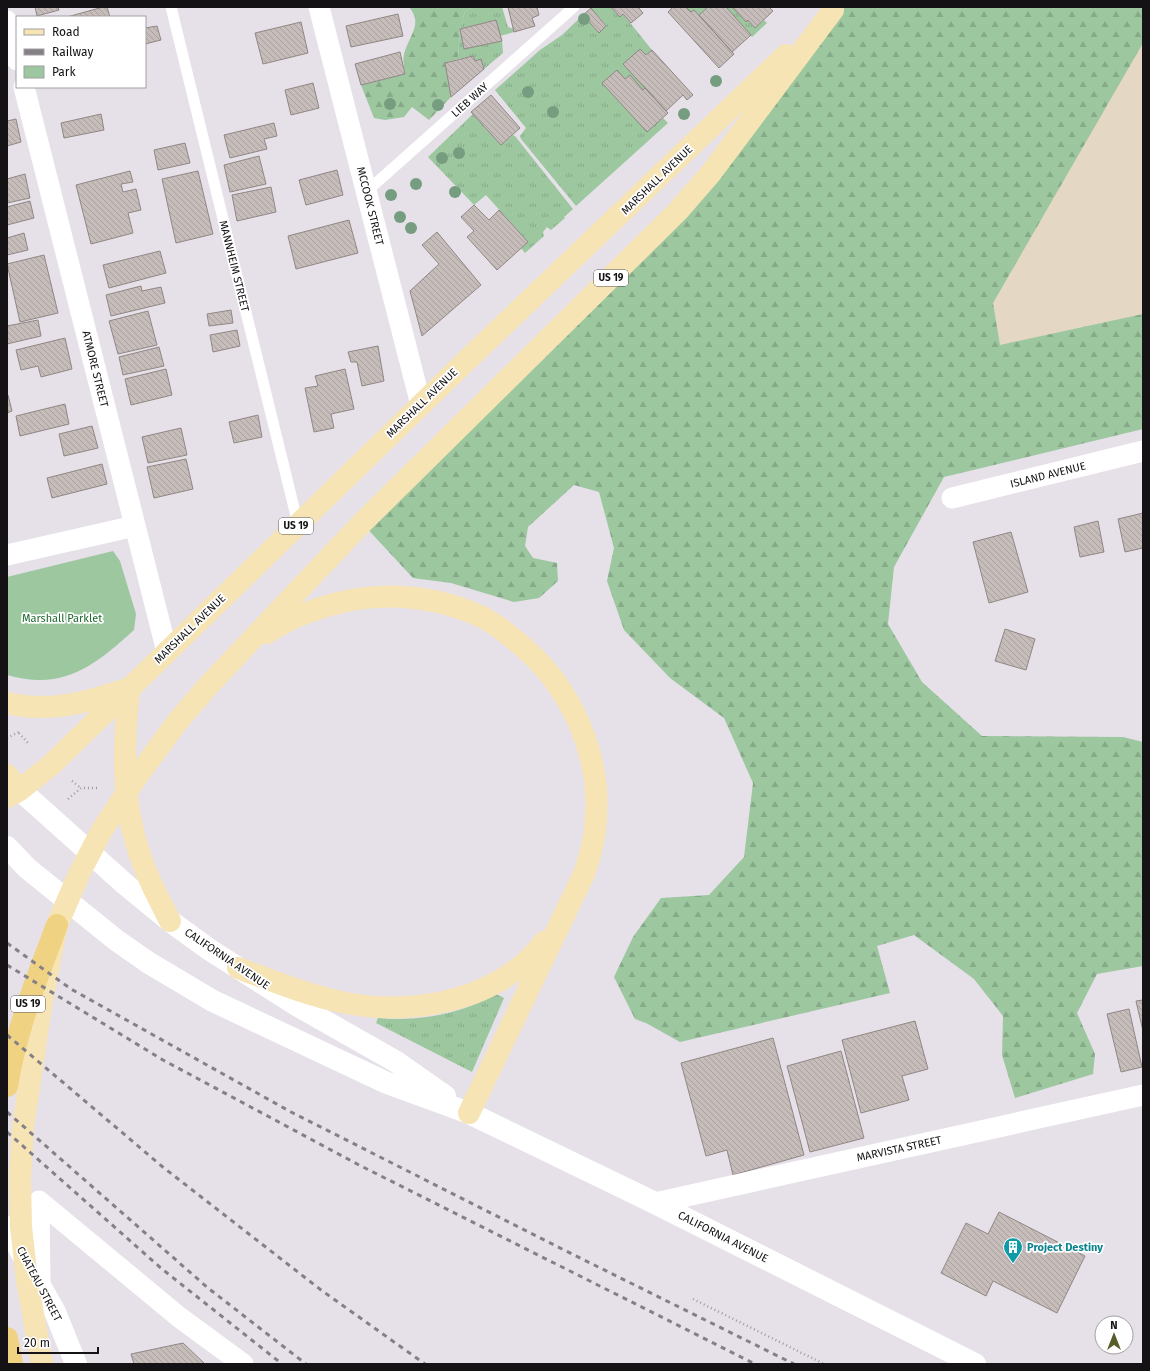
<svg xmlns="http://www.w3.org/2000/svg" width="1150" height="1371" font-family="'Fira Sans',sans-serif">
<style>
.education{fill:#e4d7c3}
.grass{fill:url(#grass-tufts)}
.forest{fill:url(#forest-firs)}
.green{fill:#9cc79f}
.building{fill:url(#building-back-hatch);stroke:#908785}
.lines{fill:none;stroke-linecap:round;stroke-linejoin:round}
.path{stroke:#a19ca2;stroke-width:2.5;stroke-dasharray:1 3;stroke-linecap:butt}
.service{stroke:#fff;stroke-width:11}
.minor{stroke:#fff;stroke-width:21}
.tertiary{stroke:#fff;stroke-width:22}
.primary{stroke:#f6e4b5;stroke-width:22}
.motorway{stroke:#f0d283;stroke-width:22}
.rail{stroke:#858086;stroke-width:3;stroke-dasharray:5 5;stroke-linecap:butt}
.tree{fill:#769d80}
.labels{text-anchor:middle;dominant-baseline:central;stroke-width:3.5;stroke-linejoin:round;paint-order:stroke}
.shield{fill:#fff;stroke:#5a595a;stroke-width:1}
.shield-label{font-size:10px;font-weight:bold;fill:#141214}
.street-label{font-size:11px;fill:#141214;stroke:#fff}
.park-label{font-size:11px;fill:#1b672b;stroke:#fff}
.culture-label{font-size:11px;font-weight:bold;fill:#0d838f;stroke:#fff;text-anchor:start}
</style>
<defs>
<pattern id="grass-tufts" width="24" height="20" patternUnits="userSpaceOnUse"><rect width="24" height="20" fill="#9cc79f"/><path d="M3 7l-1-3M5 7V3M7 7l1-3M15 17l-1-3M17 17v-4M19 17l1-3" fill="none" stroke="#86aa88"/></pattern>
<pattern id="forest-firs" width="22" height="20" patternUnits="userSpaceOnUse"><rect width="22" height="20" fill="#9cc79f"/><path d="M5 1l3.5 6h-7zM16 11l3.5 6h-7z" fill="#86aa88"/></pattern>
<pattern id="building-back-hatch" width="6" height="6" patternUnits="userSpaceOnUse"><rect width="6" height="6" fill="#c6bcba"/><path d="M-1 5l2 2M0 0l6 6M5-1l2 2" fill="none" stroke="#a9a19f"/></pattern>
</defs>
<rect width="100%" height="100%" fill="#e6e0e8"/>
<path class="education" d="M1065 7H1143V423L946 470Z"/>
<path class="grass" d="M473 7H502L508 27 514 29V32L500 36 496 20 460 29 464 49 502 41 503 53 484 69 481 60 475 61 473 56 458 59 460 29 465 11Z
M593 7H611L620 17 623 14 652 50 646 55 624 64 645 88 643 90 625 79 617 70 603 83 647 132 663 118 668 123 576 206 521 139 520 136 526 128 495 90 540 50 562 35 583 15 599 33 606 25 591 8Z
M686 7H708L699 15 694 10 691 12Z
M726 7H732L746 22 748 20 755 28 764 20 767 23 752 37Z
M473 114 501 145 513 135 515 136 573 209 564 217 565 218 551 230 547 227 543 232 544 236 525 253 521 248 528 242 486 195 474 205 428 157Z
M496 994 504 998 472 1072 376 1023 378 1018C417 1022 462 1014 496 994Z"/>
<path class="forest" d="M409 7H473L465 11 460 29 458 59 445 63 451 97 429 120 412 107 404 117 385 120 374 118 361 85 405 74C404 66 402 59 405 51 410 35 423 23 409 7Z
M836 7H1143V43L993 303 1000 345 1143 314V429L944 477 894 567 888 624 922 682 982 736 1123 737 1143 742V966L1097 974 1077 1013 1095 1054 1093 1074 1015 1098 1002 1055 1003 1016 974 979 914 935 877 946 890 993 680 1042 646 1023 635 1019 614 977 633 937 661 898 709 895 744 857 753 783 724 718 670 678 624 630 607 581 614 548 599 492 574 485 528 527 525 546 533 558 557 563 558 581 539 598 514 602 451 583 413 578 362 523 642 248Z"/>
<path class="green" d="M113 551 120 561 136 614 134 630C94 666 64 691 7 675V577Z"/>
<path class="building" d="M35 7H58L59 10 37 16Z
M103 7H107L110 17H67Z
M508 7H537L539 15 532 18 535 26 514 32Z
M611 7H638L643 13 631 23 623 14 620 17Z
M673 7H686L691 12 694 10 734 54 719 68 668 12Z
M708 7H726L751 35 732 52 699 15Z
M732 7H769L773 11 755 28 748 20 746 22Z
M591 8 606 26 599 33 583 15Z
M398 14 403 36 351 47 346 26Z
M496 20 502 41 464 49 460 29Z
M301 22 308 53 263 64 255 33Z
M157 26 161 40 145 44V28Z
M640 49 646 55 652 50 693 95 687 100 683 95 666 111 623 64Z
M400 52 405 74 361 85 355 64Z
M473 56 475 61 481 59 484 69 451 97 445 63Z
M617 70 625 79 630 75 643 90 645 88 668 113 647 132 602 83Z
M313 83 319 108 291 115 285 90Z
M491 95 520 128 501 145 471 112Z
M101 114 104 130 64 138 61 123Z
M16 119 21 142 7 146V121Z
M274 123 277 136 264 139 267 149 230 158 224 135Z
M185 143 190 163 158 170 154 150Z
M259 156 266 184 230 192 224 165Z
M337 170 343 195 306 205 299 180Z
M130 171 133 182 121 184 123 192 136 189 141 210 128 213 133 233 91 244 76 185Z
M198 171 213 234 176 243 162 179Z
M25 174 30 198 7 203V179Z
M271 187 276 212 237 221 232 195Z
M30 201 34 218 7 225V207Z
M474 205 489 220 499 210 528 242 497 270 467 237 474 231 461 217Z
M349 220 358 253 296 269 288 236Z
M437 232 481 285 422 336 410 291 439 264 422 245Z
M24 233 28 250 7 255V238Z
M160 251 166 273 109 288 103 265Z
M44 255 58 313 20 322 7 264Z
M141 286 142 291 161 287 165 303 111 316 106 295Z
M231 310 233 323 209 326 207 314Z
M148 311 157 345 118 354 109 321Z
M38 320 41 336 7 344V326Z
M237 330 240 346 213 352 210 335Z
M65 338 72 369 41 377 38 366 21 370 16 350Z
M378 346 384 381 362 386 357 362H351L348 352Z
M159 347 164 366 123 375 119 357Z
M166 369 172 395 131 405 125 379Z
M345 369 354 409 331 414 334 428 314 432 305 388 318 386 315 376Z
M8 395 12 411 7 413V396Z
M65 404 69 424 20 436 16 416Z
M258 415 262 437 234 443 229 422Z
M92 426 98 448 64 456 59 434Z
M181 428 187 455 148 463 142 437Z
M186 459 193 489 154 498 147 467Z
M102 464 107 484 52 498 47 478Z
M1143 513V548L1125 552 1118 519Z
M1098 521 1104 552 1080 557 1074 527Z
M1011 532 1028 592 989 603 973 542Z
M1005 629 1035 639 1026 670 995 661Z
M1143 1000V1031L1136 1001Z
M1129 1009 1142 1067 1121 1072 1107 1014Z
M915 1021 928 1069 902 1076 909 1100 861 1113 842 1040Z
M773 1038 804 1155 733 1175 727 1150 706 1156 681 1063Z
M841 1051 864 1138 810 1152 787 1066Z
M999 1212 1085 1256 1057 1313 993 1281 986 1296 941 1273 966 1223 988 1234Z
M183 1343 205 1364H134L131 1354Z"/>
<g class="lines">
<path class="path" d="M19 733 28 743
M7 738 21 731
M72 781 81 788
M68 799 81 788H99
M693 1299 824 1364"/>
<path class="service" d="M171 7 298 524
M366 192 574 7"/>
<path class="minor" d="M319 7 421 405
M7 21 17 60
M24 87 167 652
M952 498 1143 451
M7 555 135 526
M655 1203 1143 1095
M40 1284 39 1201 179 1317 243 1364"/>
<path class="tertiary" d="M20 790 126 885 170 921 210 950 298 1006 395 1061 445 1096
M7 847 27 868 116 940 149 963 213 1001 387 1083 469 1113 655 1203 975 1364
M7 1227 55 1312 76 1364"/>
<path class="primary" d="M267 633C292 616 322 606 351 600 396 592 443 598 484 618 493 623 503 630 511 637 572 683 606 760 594 836 592 849 588 862 584 874L469 1113
M129 689C123 746 121 803 141 858 148 880 160 901 170 921
M7 703C48 713 85 703 124 690
M7 775 20 790
M7 797 20 790 51 765 464 363 786 55
M238 968C275 982 312 997 351 1004 418 1015 501 999 544 942
M42 1364 27 1280 21 1227 20 1178 23 1127 42 1000 57 925 80 872 101 832 136 778 178 721 207 687 362 523 678 211 711 173 833 10"/>
<path class="motorway" d="M7 1086C16 1030 37 978 57 925
M7 1338 12 1364"/>
<path class="rail" d="M7 943 71 989 291 1112 562 1249 794 1364
M7 965 163 1060 359 1165 755 1364
M7 1035 164 1168 321 1290 425 1364
M7 1112 208 1288 306 1364
M7 1132 162 1269 282 1364"/>
</g>
<g class="tree">
<circle cx="584" cy="19" r="6"/>
<circle cx="716" cy="81" r="6"/>
<circle cx="528" cy="92" r="6"/>
<circle cx="390" cy="104" r="6"/>
<circle cx="438" cy="105" r="6"/>
<circle cx="553" cy="112" r="6"/>
<circle cx="684" cy="114" r="6"/>
<circle cx="459" cy="153" r="6"/>
<circle cx="442" cy="158" r="6"/>
<circle cx="416" cy="184" r="6"/>
<circle cx="455" cy="192" r="6"/>
<circle cx="391" cy="195" r="6"/>
<circle cx="400" cy="217" r="6"/>
<circle cx="411" cy="228" r="6"/>
</g>
<defs>
<symbol id="building-pin" viewBox="-11 -11 22 30"><path d="M0 17L-7.5 6A9.5 9.5 0 1 1 7.5 6Z" fill="#0f9aa8" stroke="#fff"/><path d="M-4-6H4V6H1V3H-1V6H-4ZM-2.5-4.3h1.7v1.8h-1.7ZM.8-4.3h1.7v1.8H.8ZM-2.5-1h1.7V.8h-1.7ZM.8-1h1.7V.8H.8Z" fill="#fff"/></symbol>
</defs>
<g fill-rule="evenodd">
<use href="#building-pin" x="1002" y="1236" width="22" height="30"/>
</g>
<g class="labels">
<g class="shield">
<rect x="594" y="270" width="34" height="16" rx="3"/>
<rect x="279" y="518" width="34" height="16" rx="3"/>
<rect x="11" y="996" width="34" height="16" rx="3"/>
</g>
<g class="shield-label">
<text x="611" y="278">US 19</text>
<text x="296" y="526">US 19</text>
<text x="28" y="1004">US 19</text>
</g>
<g class="street-label">
<text transform="translate(470 100) rotate(-42)">LIEB WAY</text>
<text transform="translate(657 180) rotate(-44)">MARSHALL AVENUE</text>
<text transform="translate(370 206) rotate(76)">MCCOOK STREET</text>
<text transform="translate(234 266) rotate(76)">MANNHEIM STREET</text>
<text transform="translate(95 369) rotate(76)">ATMORE STREET</text>
<text transform="translate(422 403) rotate(-44)">MARSHALL AVENUE</text>
<text transform="translate(1048 475) rotate(-14)">ISLAND AVENUE</text>
<text transform="translate(190 629) rotate(-44)">MARSHALL AVENUE</text>
<text transform="translate(227 959) rotate(34)">CALIFORNIA AVENUE</text>
<text transform="translate(899 1149) rotate(-12)">MARVISTA STREET</text>
<text transform="translate(723 1237) rotate(27)">CALIFORNIA AVENUE</text>
<text transform="translate(39 1284) rotate(62)">CHATEAU STREET</text>
</g>
<g class="park-label">
<text x="62" y="618">Marshall Parklet</text>
</g>
<g class="culture-label">
<text x="1027" y="1247">Project Destiny</text>
</g>
</g>
<rect width="1150" height="1371" fill="none" stroke="#141214" stroke-width="16"/>
<rect x="16" y="16" width="130" height="72" fill="#ffffff" stroke="#a1a0a1"/>
<rect x="24" y="29" width="20" height="6" fill="#f6e4b5" stroke="#a1a0a1"/>
<text x="52" y="36" font-size="12" fill="#141214">Road</text>
<rect x="24" y="49" width="20" height="6" fill="#858086" stroke="#a1a0a1"/>
<text x="52" y="56" font-size="12" fill="#141214">Railway</text>
<rect x="24" y="66" width="20" height="12" fill="#9cc79f" stroke="#a1a0a1"/>
<text x="52" y="76" font-size="12" fill="#141214">Park</text>
<g transform="translate(1114 1335)"><circle r="19" fill="#ffffff" stroke="#a1a0a1"/>
<path d="M0-3L7 15L0 10L-7 15Z" fill="#595d2a"/>
<text y="-6" font-size="11" font-weight="bold" text-anchor="middle" fill="#141214">N</text>
</g>
<path d="M18 1347v6h80v-6" fill="none" stroke="#141214" stroke-width="2"/>
<text x="24" y="1347" font-size="12" fill="#141214" stroke="#ffffff" stroke-width="3" paint-order="stroke">20 m</text>
</svg>
